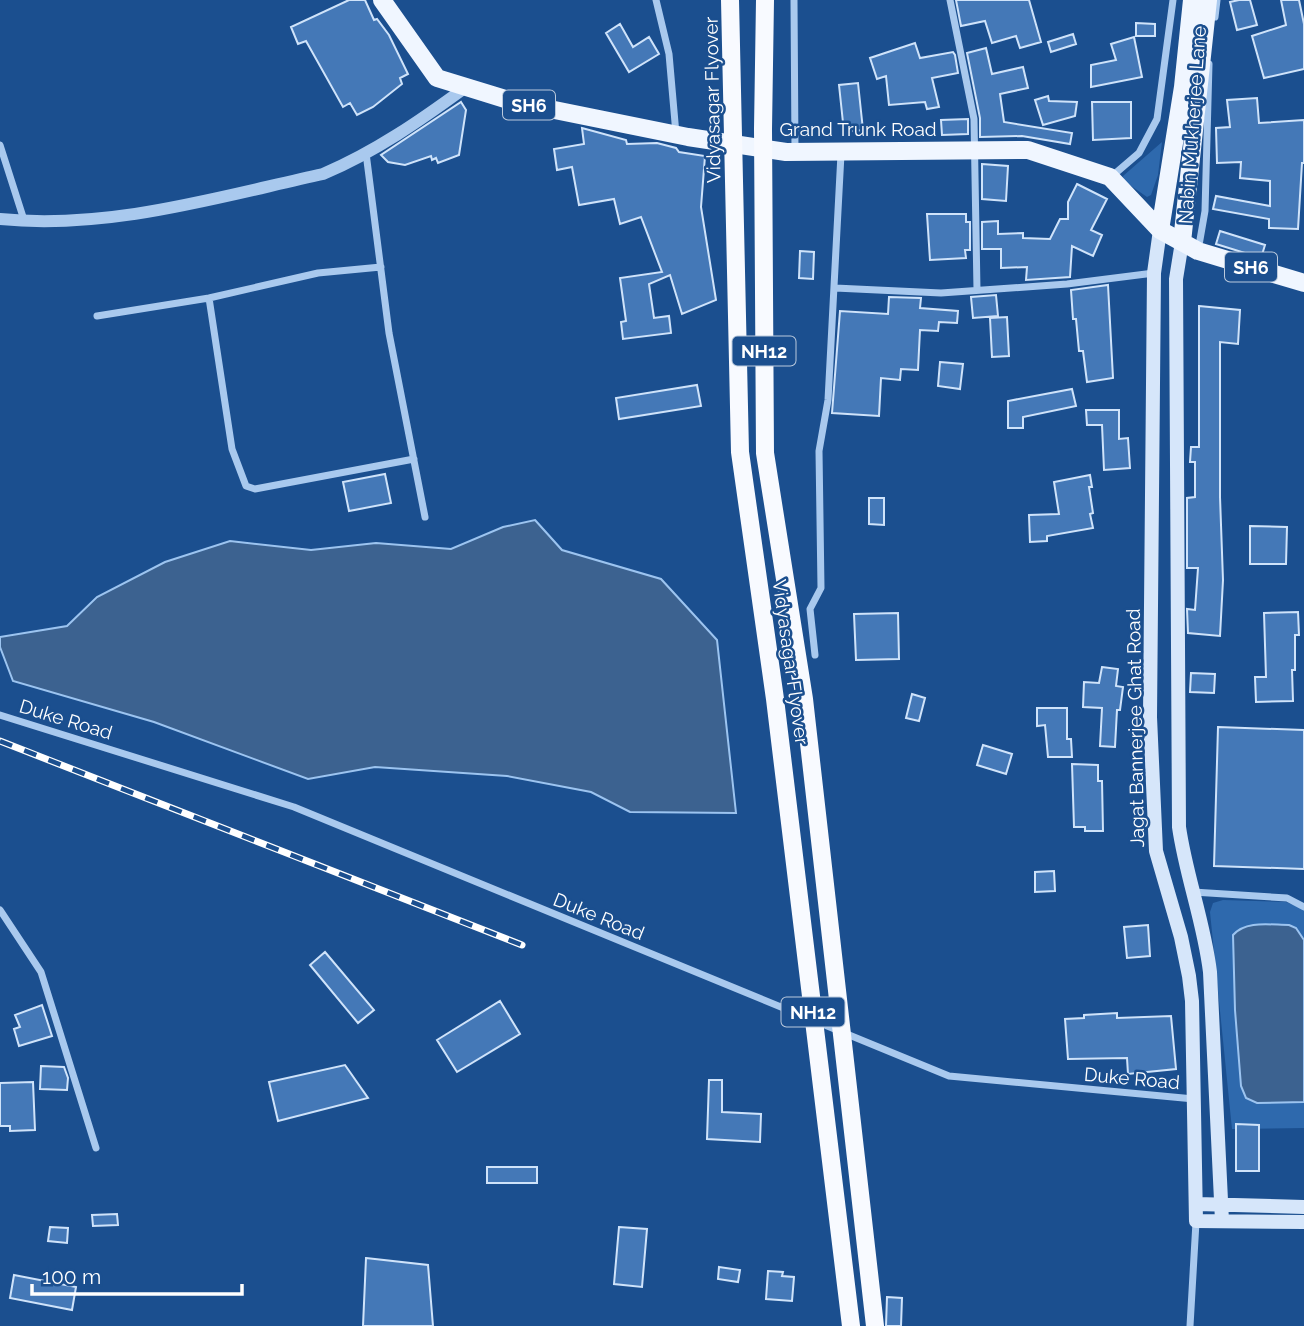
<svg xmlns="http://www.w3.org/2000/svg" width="1304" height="1326" font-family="Raleway,sans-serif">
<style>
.green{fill:#2e69ad}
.water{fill:#3c6290;stroke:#9cc4f0;stroke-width:2}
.building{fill:#4478b7;stroke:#cfe3fa;stroke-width:2}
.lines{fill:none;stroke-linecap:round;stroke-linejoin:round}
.minor{stroke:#a9c9ee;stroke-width:7}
.tertiary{stroke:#a9c9ee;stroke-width:12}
.secondary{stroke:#d6e6fa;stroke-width:14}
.primary{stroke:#f0f6ff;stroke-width:18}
.rail-casing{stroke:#fff;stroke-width:7}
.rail{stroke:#1b4f8f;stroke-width:4.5;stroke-dasharray:13;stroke-linecap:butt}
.trunk-bridge{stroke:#f8faff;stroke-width:18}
.labels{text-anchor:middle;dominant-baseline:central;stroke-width:5;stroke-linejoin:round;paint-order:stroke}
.shield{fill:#1b4f8f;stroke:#bbcadd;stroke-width:2}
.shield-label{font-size:18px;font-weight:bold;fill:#fff}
.street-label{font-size:19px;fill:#fff;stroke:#1b4f8f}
</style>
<rect width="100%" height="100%" fill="#1b4f8f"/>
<path class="green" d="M1162 142 1158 175 1151 195 1147 197 1124 181 1123 176Z
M1223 900 1286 902 1304 909V1128L1232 1129 1210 912 1213 903Z"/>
<path class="water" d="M535 520 562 550 661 579 717 640 736 813 630 812 591 792 507 776 375 767 308 779 154 722 13 681 0 647V637L67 626 97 597 165 562 230 541 311 550 376 543 451 549 503 527Z
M1289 925 1296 928 1304 940V1102L1257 1103 1246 1098 1241 1086 1235 1010 1233 935C1246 920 1271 925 1289 925Z"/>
<path class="building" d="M349 0H365L374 20 377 19 389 35 408 74 400 78 402 84 373 107 357 115 350 103 343 107 306 41 298 44 291 27Z
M956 0H1029L1041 42 1020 48 1016 36 992 43 985 21 961 26Z
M1239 0H1250L1257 25 1237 30 1230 2Z
M1281 0H1299L1304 24V69L1264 78 1252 36 1286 25Z
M1136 23 1155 24V36H1136Z
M620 24 633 47 649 37 659 54 629 72 606 33Z
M1073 34 1076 44 1051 52 1048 42Z
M1134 37 1142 77 1091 87V65L1116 60 1111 44Z
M915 43 920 58 953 52 955 55 958 73 932 78 939 107 927 109 925 102 889 105 886 76 877 79 870 58Z
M986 48 992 74 1023 67 1028 88 1000 94 1004 122 1072 133 1070 144 1022 136 980 137V118L967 53Z
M858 83 863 130 844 132 839 85Z
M1048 96 1049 101 1077 102 1075 116 1043 125 1035 100Z
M1257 98 1259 123 1304 120V163H1302L1298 229 1269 228V219L1213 209 1216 196 1270 206V181L1240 178 1241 162 1217 163 1216 128 1230 127 1227 100Z
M461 102 466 110 459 155 438 163 436 158 432 160 431 156 405 165 388 162 381 155Z
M1092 102H1131V138L1093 140Z
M968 119V134L942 135 941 120Z
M582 128 626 140 627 144 657 143 676 148 679 152 705 156 701 207 716 300 682 314 670 275 649 284 654 318 669 316 671 333 623 339 621 322 626 321 620 278 662 272 641 217 620 224 614 199 579 205 572 167 557 170 554 149 584 144Z
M982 164 1008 166 1006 201 982 199Z
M1077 184 1107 199 1091 230 1102 235 1093 256 1072 246 1070 277 1026 280 1027 267 1001 268V249H982V222L998 221V234L1023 233V238L1050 239 1060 219H1068V202Z
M927 214H966V222H970V250H965L966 258 930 260Z
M1220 231 1265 245 1261 258 1216 244Z
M800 251 814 252 813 279 799 278Z
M1108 285 1113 378 1087 382 1083 351H1079L1076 319H1073L1071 290Z
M996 295 998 316 973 318 971 297Z
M889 297 921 298 920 308 958 311 957 323 939 322 938 331 920 330 918 370 901 369 900 380 881 378 879 416 832 413 840 311 888 314Z
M1199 306 1240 310 1238 344 1220 342V497L1223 580 1220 636 1188 633 1187 609 1195 610 1198 568H1187V498L1195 497V462H1190L1191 447H1199Z
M1007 317 1009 356 992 357 990 318Z
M940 362 963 364 960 389 938 386Z
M697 385 701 406 619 419 616 398Z
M1072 389 1076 406 1023 417V428H1008V401Z
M1086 410H1119V439L1128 438 1130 468 1104 470 1102 425H1087Z
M385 474 391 503 349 511 343 482Z
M1090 475 1092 487H1089L1093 513 1090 514 1093 528 1047 536V541L1030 542 1029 515 1059 514 1054 482Z
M869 498H884V525L869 524Z
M1250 526 1287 527 1286 564H1250Z
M1298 612 1299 635H1295V670H1292L1293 701 1256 702 1255 677H1266L1264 613Z
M898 613 899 659 856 660 854 614Z
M1102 667 1118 669 1116 686 1123 687 1120 710H1117L1115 747 1100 746 1102 708 1083 707 1084 682 1099 683Z
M1191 673 1215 674 1214 693 1190 692Z
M912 694 925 698 919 721 906 718Z
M1037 708H1067V739H1071L1072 757H1048L1045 725 1037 726Z
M1218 727 1304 730V869L1214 866Z
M983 745 1012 754 1006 774 977 765Z
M1072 764 1098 765V781H1102L1103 831H1085V827H1074Z
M1054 871 1055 891 1035 892V872Z
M1148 925 1150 956 1127 958 1124 927Z
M325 952 374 1010 358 1023 310 965Z
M500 1001 520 1034 457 1072 437 1040Z
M42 1005 52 1036 19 1046 14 1029 20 1027 15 1015Z
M1117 1013V1018L1171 1016 1176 1069 1128 1074 1127 1058 1068 1059 1065 1019 1084 1018V1015Z
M345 1065 368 1098 278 1121 269 1082Z
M41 1066 64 1067 68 1078 67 1090 40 1089Z
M709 1080H722V1112L761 1114 760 1142 707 1139Z
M33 1082 35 1130 10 1131V1126H0V1083Z
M1236 1124 1259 1125V1171H1236Z
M487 1167H537V1183H487Z
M117 1214 118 1225 93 1226 92 1215Z
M50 1227 68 1228 67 1243 48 1241Z
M619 1227 647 1229 642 1287 614 1284Z
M366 1258 428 1265 433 1326H363Z
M719 1267 740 1270 738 1282 718 1279Z
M768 1271 783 1272 782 1276 794 1277 792 1301 766 1299Z
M14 1275 76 1287 72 1310 10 1298Z
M887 1297 902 1298 901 1326H886Z"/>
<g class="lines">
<path class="minor" d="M656 0 669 54 676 134
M794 0 795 150
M950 0 974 119 977 290
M1215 17 1217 0
M0 145 24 220
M366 153 389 333 425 517
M1111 177 1139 153 1157 119 1173 0
M1198 251 1205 211 1209 64
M835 288 941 293 1067 284 1154 273
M209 298 232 449 246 486 255 489 414 459
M97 316 209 298 318 273 381 267
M815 655 810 609 821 588 819 451 828 400 841 154
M0 715 294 807 949 1076 1194 1099
M1193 892 1287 898 1304 907
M0 910 41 972 96 1148
M1190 1326 1196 1222"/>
<path class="tertiary" d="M0 219C109 230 218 197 323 174 375 152 421 120 466 87"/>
<path class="secondary" d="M1160 230 1154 273 1150 717 1156 851 1181 937 1189 976 1192 1001 1196 1221 1304 1222
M1182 242 1176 279 1179 827C1186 876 1204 922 1210 972L1222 1221
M1197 1204 1304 1207"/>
<path class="primary" d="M382 0 437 78 515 102 688 137 786 152 1028 150 1110 177 1160 230 1198 251 1304 283
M1160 230 1183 87 1192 0
M1182 242 1208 0"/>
<defs>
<path id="rail" d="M0 741 522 945"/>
</defs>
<use href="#rail" class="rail-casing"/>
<use href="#rail" class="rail"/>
<path class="trunk-bridge" d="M730 0 740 452 775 699 851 1326
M765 0 763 129 765 453 804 699 875 1326"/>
</g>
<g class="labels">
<g class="shield">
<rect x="503" y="90.5" width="52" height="29" rx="5"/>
<rect x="1225" y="252.5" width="52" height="29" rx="5"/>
<rect x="732.5" y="336.5" width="63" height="29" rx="5"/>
<rect x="781.5" y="997.5" width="63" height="29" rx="5"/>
</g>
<g class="shield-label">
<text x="529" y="105">SH6</text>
<text x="1251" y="267">SH6</text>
<text x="764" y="351">NH12</text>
<text x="813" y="1012">NH12</text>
</g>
<g class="street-label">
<text transform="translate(712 100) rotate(-91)">Vidyasagar Flyover</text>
<text transform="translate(1192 125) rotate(-86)">Nabin Mukherjee Lane</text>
<text x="858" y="129">Grand Trunk Road</text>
<text transform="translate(791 662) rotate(82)">Vidyasagar Flyover</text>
<text transform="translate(66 719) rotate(17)">Duke Road</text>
<text transform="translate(1135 728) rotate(-91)">Jagat Bannerjee Ghat Road</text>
<text transform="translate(599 916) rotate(22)">Duke Road</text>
<text transform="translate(1132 1078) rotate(5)">Duke Road</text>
</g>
</g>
<path d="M32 1284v10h210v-10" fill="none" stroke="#ffffff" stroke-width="3.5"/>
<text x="42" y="1284" font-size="21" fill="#ffffff" stroke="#1b4f8f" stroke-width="5" paint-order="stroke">100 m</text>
</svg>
